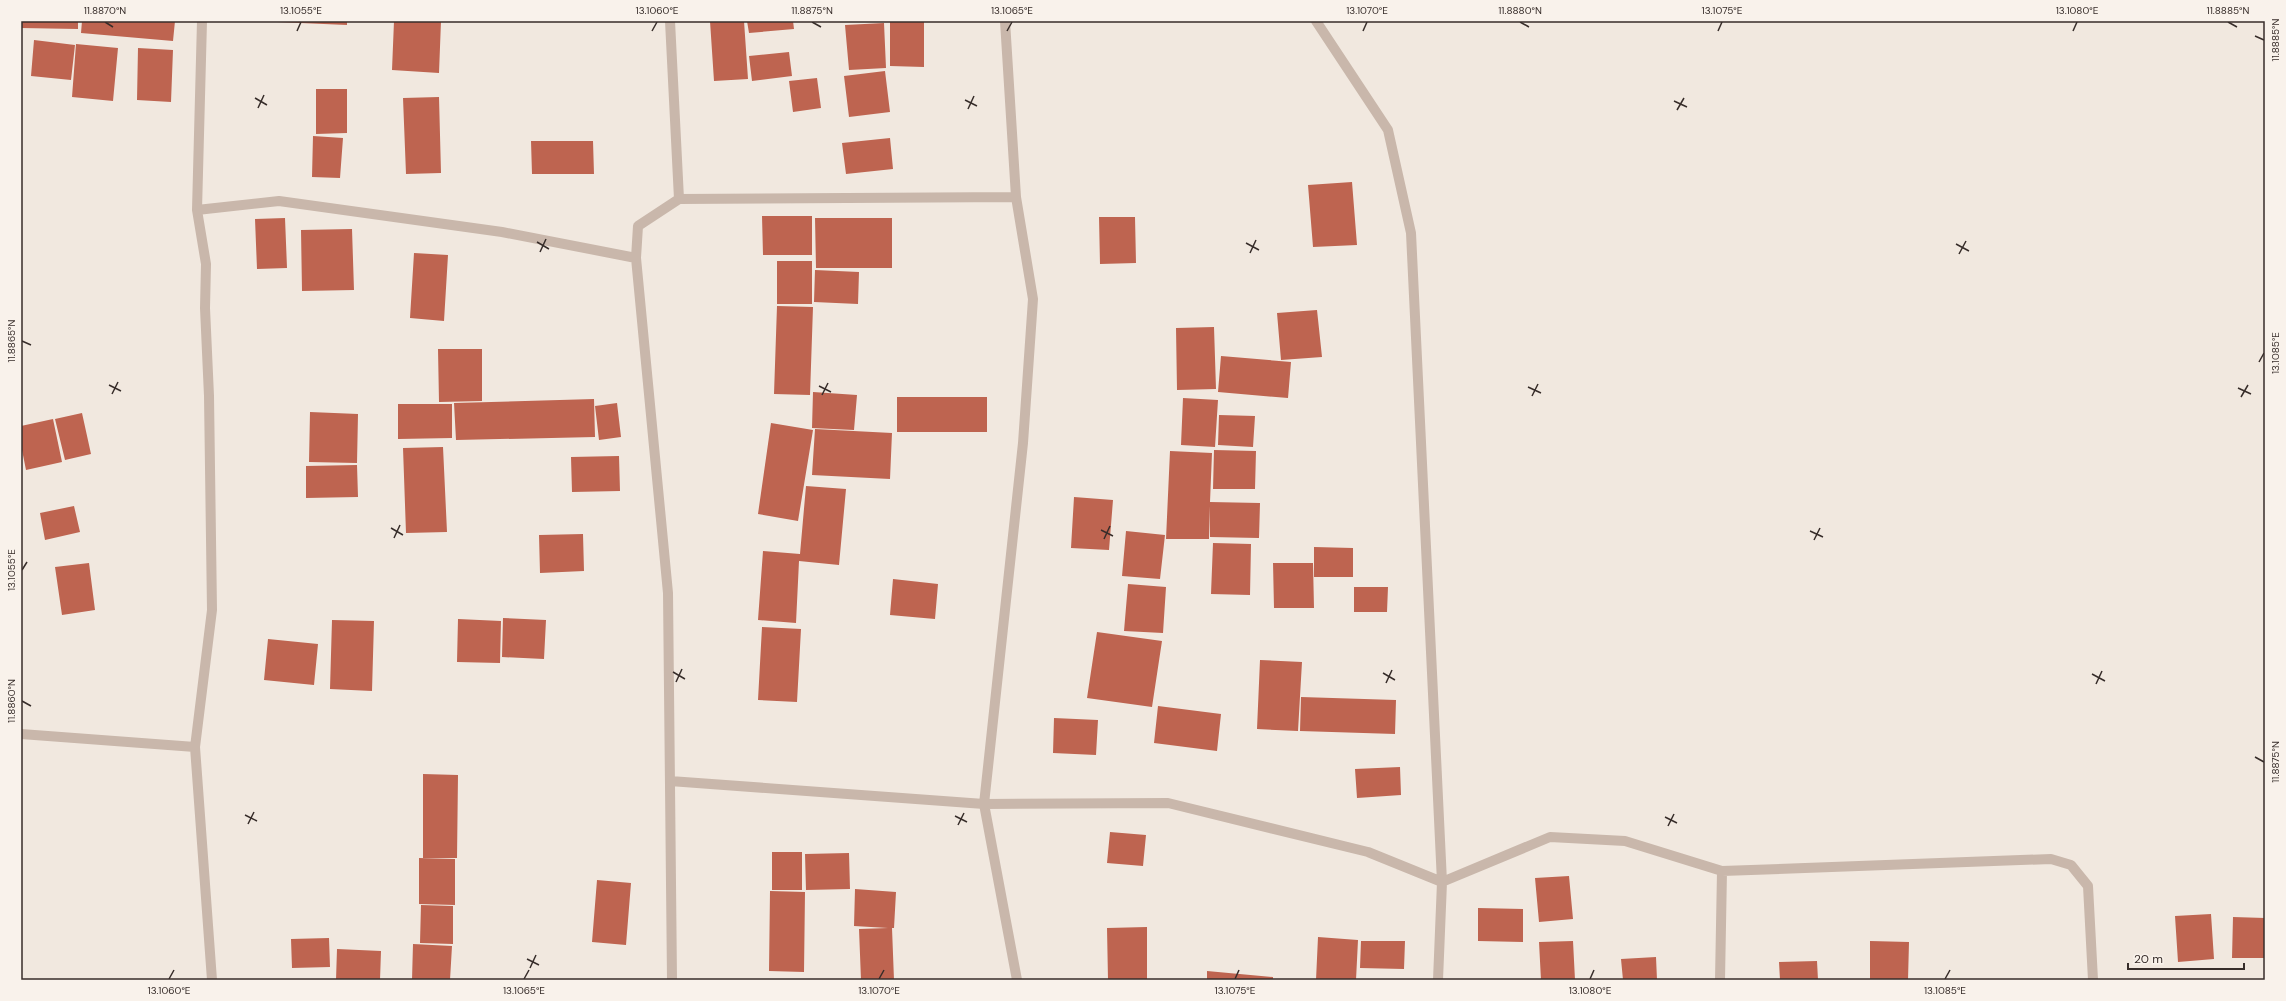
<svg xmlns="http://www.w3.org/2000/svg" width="2286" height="1001" font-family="'DM Sans',sans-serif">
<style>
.building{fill:#be6450}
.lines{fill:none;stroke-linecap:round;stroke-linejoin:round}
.minor{stroke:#c9b7ab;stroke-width:10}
.ticks{fill:none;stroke:#372d2a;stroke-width:1.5}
.neatline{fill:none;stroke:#372d2a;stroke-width:1.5}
.ticks-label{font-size:10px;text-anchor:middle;fill:#372d2a}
</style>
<rect width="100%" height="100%" fill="#f1e8df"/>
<path class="building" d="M21 21H78V29L21 28Z
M82 21H175L173 41 81 33Z
M253 21H347V25Z
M394 21H441L439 73 392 70Z
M710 21H744L748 79 714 81Z
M747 21H793L794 29 749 33Z
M890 21H924V67L890 66Z
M884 23 886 68 849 70 845 25Z
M34 40 75 45 71 80 31 76Z
M76 44 118 48 113 101 72 97Z
M138 48 173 50 171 102 137 100Z
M789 52 792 76 752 81 749 56Z
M885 71 890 112 849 117 844 76Z
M817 78 821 108 793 112 789 81Z
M316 89H347V133L316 134Z
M439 97 441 173 406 174 403 98Z
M313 136 343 138 340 178 312 177Z
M890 138 893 169 846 174 842 143Z
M531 141H593L594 174H532Z
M1352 182 1357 245 1313 247 1308 185Z
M762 216H812V255H763Z
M1099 217H1135L1136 263 1100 264Z
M285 218 287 268 257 269 255 219Z
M815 218H892V268H816Z
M352 229 354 290 302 291 301 230Z
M414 253 448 255 444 321 410 318Z
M777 261H812V304H777Z
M815 270 859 272 858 304 814 302Z
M777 306 813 307 810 395 774 394Z
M1317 310 1322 357 1281 360 1277 313Z
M1214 327 1216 389 1177 390 1176 328Z
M438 349H482V401L439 402Z
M1221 356 1291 362 1288 398 1218 392Z
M813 392 857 395 854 430 812 428Z
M897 397H987V432H897Z
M1183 398 1218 400 1215 447 1181 445Z
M594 399 595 437 456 440 454 403Z
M617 403 621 437 599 440 595 406Z
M398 404H452V438L398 439Z
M310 412 358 414 357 463 309 462Z
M82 413 91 454 65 460 55 419Z
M1219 415 1255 416 1253 447 1218 445Z
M53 419 62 462 26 470 21 445V426Z
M771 423 813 430 798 521 758 514Z
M815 429 892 433 890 479 812 475Z
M443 447 447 532 406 533 403 448Z
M1214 450 1256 451 1255 489H1213Z
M1170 451 1212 453 1210 502 1260 503 1259 538 1210 537V506L1209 539H1166Z
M619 456 620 491 572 492 571 457Z
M357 465 358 497 306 498V466Z
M806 486 846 489 839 565 799 561 796 623 758 620 763 551 800 554Z
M1074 497 1113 500 1109 550 1071 548Z
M74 506 80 532 45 540 40 513Z
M1126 531 1165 535 1160 579 1122 576Z
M583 534 584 571 540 573 539 535Z
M1213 543 1251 544 1250 595 1211 594Z
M1314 547 1353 548V577H1314Z
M89 563 95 610 62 615 55 567Z
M1273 563H1313L1314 608H1274Z
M893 579 938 584 935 619 890 615Z
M1128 584 1166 587 1163 633 1124 631Z
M1354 587H1388L1387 612H1354Z
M503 618 546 620 544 659 502 657Z
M458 619 501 621 500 663 457 662Z
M332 620 374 621 372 691 330 689Z
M762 627 801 629 797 702 758 700Z
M1097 632 1162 641 1152 707 1087 698Z
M268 639 318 644 314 685 264 680Z
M1260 660 1302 662 1298 731 1257 729Z
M1301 697 1396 700 1395 734 1300 731Z
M1158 706 1221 714 1217 751 1154 743Z
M1054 718 1098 720 1096 755 1053 753Z
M1400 767 1401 795 1357 798 1355 769Z
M423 774 458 775 457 858H423Z
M1110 832 1146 835 1143 866 1107 863Z
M772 852H802V890H772Z
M849 853 850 889 806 890 805 854Z
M419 858 455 859V905L419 904Z
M1569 876 1573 919 1539 922 1535 878Z
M597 880 631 883 626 945 592 942Z
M855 889 896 892 894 928H892L894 980H861L859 929 888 928 854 926Z
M770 891 805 892 804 972 769 971Z
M421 905 453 906V944L420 943Z
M1478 908 1523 909V942L1478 941Z
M2211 914 2214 959 2178 962 2175 916Z
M2233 917 2265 918V958H2232Z
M1147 927V980H1108L1107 928Z
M1318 937 1358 940 1356 980H1316Z
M329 938 330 967 292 968 291 939Z
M1361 941H1405L1404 969 1360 968Z
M1573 941 1575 980H1541L1539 942Z
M1870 941 1909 942 1908 980H1870Z
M413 944 452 946 450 980H412Z
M337 949 381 951 380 980H336Z
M1656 957 1657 980H1623L1621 959Z
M1817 961 1818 980H1780L1779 962Z
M1207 971 1273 977V980H1207Z"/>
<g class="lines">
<path class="minor" d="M202 21 197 210 206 264 205 308 209 396 212 610 195 747 212 980
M1005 21 1016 197 1033 299 1023 443 984 804 1017 980
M1316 21 1388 130 1411 233 1442 882 1438 980
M679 199 1016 197
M197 210 279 201 502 232 636 258 638 226 679 199 670 21
M636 258 668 593 672 980
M21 734 195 747
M670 781 984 804 1168 803 1368 852 1442 882 1550 837 1625 841 1722 871 1720 980
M1722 871 2051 859 2071 865 2088 886 2093 980"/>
</g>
<path class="ticks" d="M105 22 113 27M812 22 821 27M1520 22 1529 27M2228 22 2237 27M297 31 301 22M652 31 657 22M1007 31 1012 22M1363 31 1367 22M1718 31 1722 22M2073 31 2077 22M2255 36 2264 40M255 98 267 105M965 100 977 106M1674 101 1687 107M258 108 264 95M968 109 974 96M1677 110 1684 98M537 242 549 249M1246 243 1259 250M1956 244 1969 251M540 252 546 239M1250 253 1256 240M1959 254 1966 241M22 341 31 345M2259 362 2264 353M109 385 121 391M819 386 831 392M1528 387 1541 393M2238 388 2251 394M112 394 118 382M822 395 828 383M1532 396 1538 384M2241 397 2248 385M391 528 403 535M1101 530 1113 536M1810 531 1823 537M394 538 400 525M1104 539 1110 526M1814 540 1820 528M22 570 27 562M673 672 685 679M1383 673 1395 680M2092 674 2105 681M676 682 682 669M1386 683 1392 670M2096 684 2102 671M22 701 31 706M2255 757 2264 762M245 815 257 821M955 816 967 822M1665 817 1677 823M248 824 254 812M958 825 964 813M1668 826 1674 814M527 959 539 965M530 968 536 955M169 979 174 970M524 979 529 970M879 979 884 970M1235 979 1239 970M1590 979 1594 970M1945 979 1950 970"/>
<rect width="2286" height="1001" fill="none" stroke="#f9f2eb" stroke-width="44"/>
<path d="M2128 963v6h116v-6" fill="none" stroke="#372d2a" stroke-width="2"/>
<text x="2134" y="963" font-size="12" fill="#372d2a" stroke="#f9f2eb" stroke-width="3" paint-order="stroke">20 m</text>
<rect x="22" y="22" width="2242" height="957" class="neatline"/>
<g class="ticks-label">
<text x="105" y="14">11.8870°N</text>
<text x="301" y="14">13.1055°E</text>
<text x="657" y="14">13.1060°E</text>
<text x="812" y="14">11.8875°N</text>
<text x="1012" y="14">13.1065°E</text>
<text x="1367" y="14">13.1070°E</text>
<text x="1520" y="14">11.8880°N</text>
<text x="1722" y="14">13.1075°E</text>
<text x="2077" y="14">13.1080°E</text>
<text x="2228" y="14">11.8885°N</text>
<text transform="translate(2275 40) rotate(-90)" y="4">11.8885°N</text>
<text transform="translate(11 341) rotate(-90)" y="4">11.8865°N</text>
<text transform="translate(2275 353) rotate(-90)" y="4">13.1085°E</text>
<text transform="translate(11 570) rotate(-90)" y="4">13.1055°E</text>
<text transform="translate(11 701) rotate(-90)" y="4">11.8860°N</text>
<text transform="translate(2275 762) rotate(-90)" y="4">11.8875°N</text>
<text x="169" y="994">13.1060°E</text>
<text x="524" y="994">13.1065°E</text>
<text x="879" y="994">13.1070°E</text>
<text x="1235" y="994">13.1075°E</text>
<text x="1590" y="994">13.1080°E</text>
<text x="1945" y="994">13.1085°E</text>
</g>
</svg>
